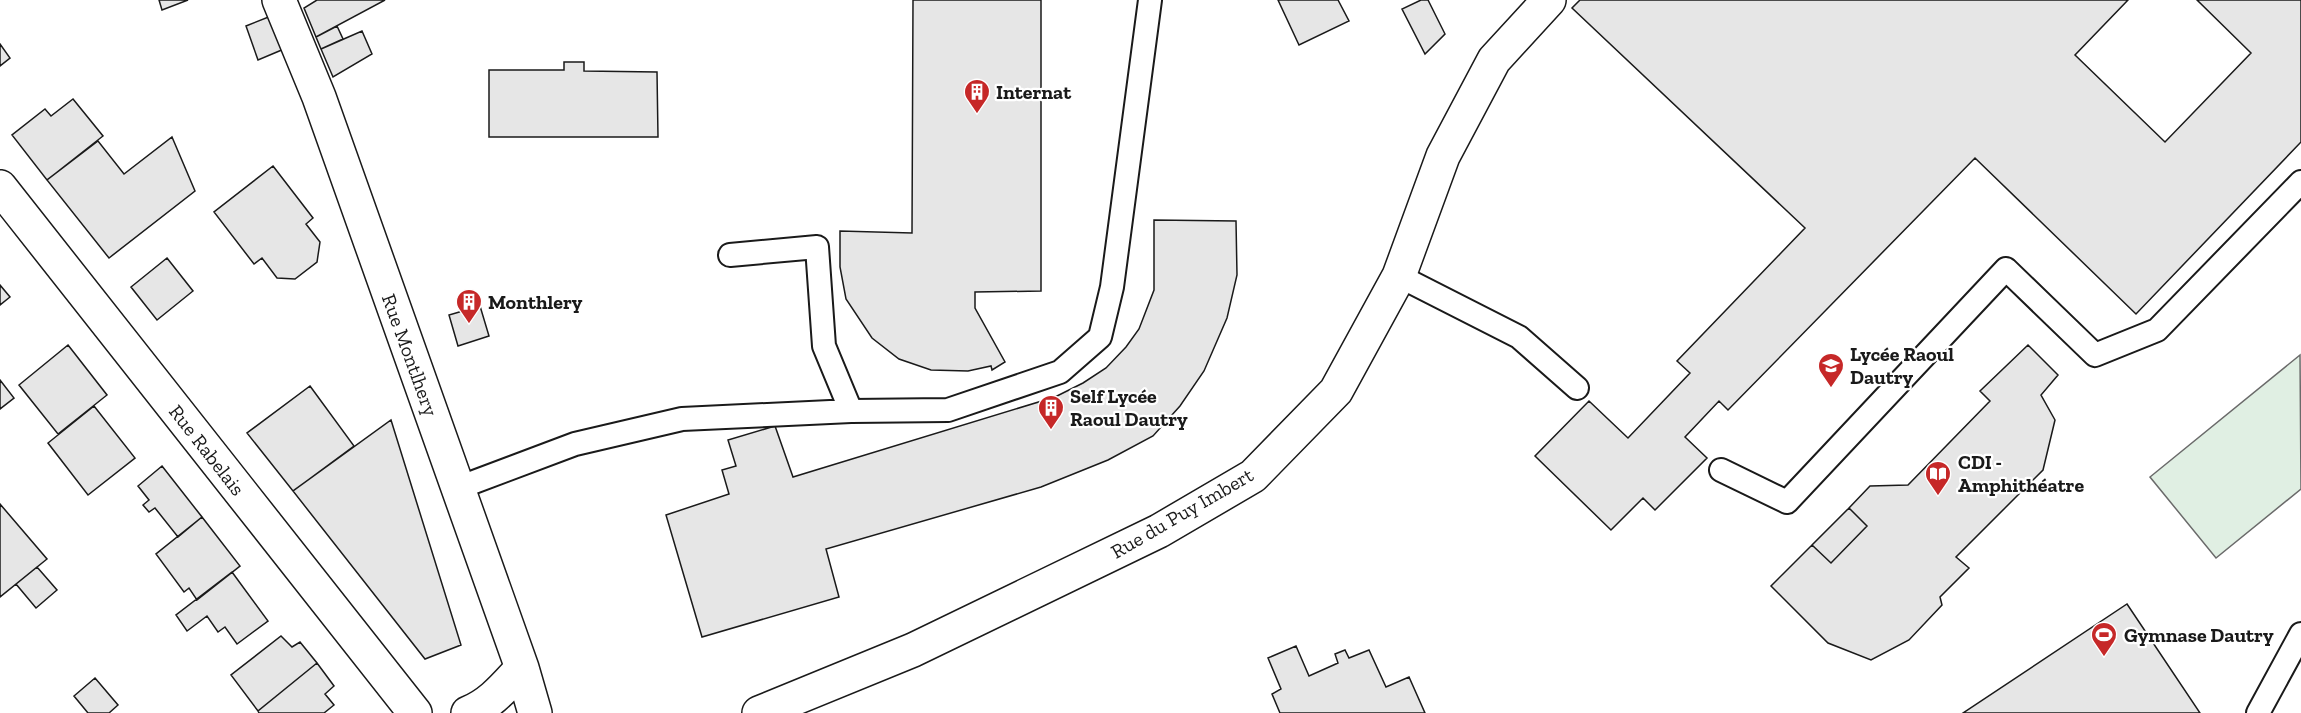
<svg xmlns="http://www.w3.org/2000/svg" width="2301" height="713" font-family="'Zilla Slab',serif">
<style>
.pitch{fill:#e0efe3;stroke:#6a6a6a;stroke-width:1.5}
.building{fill:#e6e6e6;stroke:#1a1a1a;stroke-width:1.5}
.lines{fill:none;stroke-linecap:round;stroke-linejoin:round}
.service-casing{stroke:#1a1a1a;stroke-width:26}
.minor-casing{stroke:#1a1a1a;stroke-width:36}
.service{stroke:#fff;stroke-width:22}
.minor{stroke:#fff;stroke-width:33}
.labels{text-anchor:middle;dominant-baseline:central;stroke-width:4.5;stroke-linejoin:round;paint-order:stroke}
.poi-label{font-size:20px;font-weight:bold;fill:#1a1a1a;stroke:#fff;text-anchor:start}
.street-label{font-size:20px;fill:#1a1a1a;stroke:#fff}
</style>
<rect width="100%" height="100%" fill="#fff"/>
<path class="pitch" d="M2300 355 2301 489 2216 558 2150 477Z"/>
<path class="building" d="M159 0H188L162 10Z
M317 0H385L316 37 304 8Z
M913 0H1041V291L975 292V308L1005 362 992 370 991 366 968 371 931 370 899 359 872 338 846 299 840 267V231L912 233Z
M1278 0H1338L1349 21 1299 45Z
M1421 0H1428L1445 34 1425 54 1402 9Z
M1580 0H2128L2075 55 2165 142 2251 53 2197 0H2301V142L2136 314 1975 158 1728 410 1719 401 1685 437 1707 458 1655 510 1643 498 1611 530 1535 456 1589 401 1628 438 1690 373 1677 361 1805 228 1572 8Z
M271 16 284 49 258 60 246 26Z
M337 26 343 39 321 49 316 37Z
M362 31 372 54 333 77 321 49Z
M0 44 10 58 0 66Z
M564 62H584V71L657 72 658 137H489V70H564Z
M73 99 103 136 47 180 12 135 45 109 51 116Z
M172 137 195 191 109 258 47 180 98 141 124 174Z
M273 166 313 218 306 224 320 242 317 262 295 279 277 278 262 258 254 264 214 212Z
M1154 220 1236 221 1237 275 1227 318 1204 371 1180 406 1153 436 1108 460 1041 487 826 549 839 597 702 637 666 515 729 494 722 470 736 466 728 440 775 426 793 477 1055 397 1083 383 1106 368 1126 347 1139 329 1154 290Z
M167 258 193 291 157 320 131 287Z
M0 285 10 297 0 305Z
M480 306 489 336 458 346 449 315Z
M68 345 107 395 58 434 19 385Z
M2028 345 2058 375 2041 395 2055 420 2043 470 1956 557 1969 568 1940 597 1942 605 1909 640 1871 660 1828 643 1771 586 1812 545 1831 563 1867 526 1849 508 1870 486 1908 485 1990 401 1980 391Z
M0 380 14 398 0 409Z
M310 386 354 446 293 491 247 433Z
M94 406 135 458 88 495 48 443Z
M391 420 461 645 425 659 293 491Z
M162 466 202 517 178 537 155 508 149 512 143 505 149 500 138 486Z
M0 504 47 559 0 597Z
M1849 508 1867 526 1831 563 1812 545Z
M202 517 240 566 197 600 189 588 184 592 156 554Z
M37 567 57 590 36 608 16 584Z
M232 572 268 621 237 644 225 627 218 632 207 616 187 631 176 615Z
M2127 604 2200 713H1963Z
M281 636 292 647 300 642 317 663 258 711 231 675Z
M1296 646 1309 676 1338 663 1335 654 1345 650 1349 658 1369 650 1386 687 1409 677 1425 713H1280L1272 694 1281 689 1268 658Z
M317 663 334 686 325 694 334 705 324 713H259L258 711Z
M95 678 118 705 109 713H88L74 696Z"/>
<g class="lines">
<defs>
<path id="service" d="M730 255 817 247 824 346 851 411
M1399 276 1519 337 1577 388
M1721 470 1787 502 2006 269 2095 355 2157 330 2301 182
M458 488 575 444 682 419 851 411 948 410 1060 372 1100 337 1112 287 1150 0
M2258 713 2301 634"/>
<path id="minor" d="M279 0 319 97 522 668 535 713
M0 187 415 713
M468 713C491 704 505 686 522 668
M759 713 913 650 1159 531 1253 476 1336 391 1399 276 1443 156 1494 60 1549 0"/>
</defs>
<use href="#service" class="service-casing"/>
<use href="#minor" class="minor-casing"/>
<use href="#service" class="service"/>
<use href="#minor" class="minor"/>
</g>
<defs>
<symbol id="building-pin" viewBox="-11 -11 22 30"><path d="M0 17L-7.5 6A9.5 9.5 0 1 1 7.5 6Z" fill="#c62828" stroke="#fff"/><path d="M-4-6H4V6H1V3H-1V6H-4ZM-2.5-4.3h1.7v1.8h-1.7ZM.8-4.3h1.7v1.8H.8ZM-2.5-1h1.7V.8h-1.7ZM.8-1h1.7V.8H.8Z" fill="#fff"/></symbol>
<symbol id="school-pin" viewBox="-11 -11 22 30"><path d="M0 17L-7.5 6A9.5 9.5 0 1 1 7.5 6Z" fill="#c62828" stroke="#fff"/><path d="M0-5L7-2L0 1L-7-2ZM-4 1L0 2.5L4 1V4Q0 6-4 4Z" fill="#fff"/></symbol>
<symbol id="library-pin" viewBox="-11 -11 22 30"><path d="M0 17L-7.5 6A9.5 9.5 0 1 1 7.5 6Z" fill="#c62828" stroke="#fff"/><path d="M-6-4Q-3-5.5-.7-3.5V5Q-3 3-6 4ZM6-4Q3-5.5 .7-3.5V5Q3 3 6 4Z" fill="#fff"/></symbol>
<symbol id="stadium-pin" viewBox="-11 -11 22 30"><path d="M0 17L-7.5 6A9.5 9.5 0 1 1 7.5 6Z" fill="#c62828" stroke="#fff"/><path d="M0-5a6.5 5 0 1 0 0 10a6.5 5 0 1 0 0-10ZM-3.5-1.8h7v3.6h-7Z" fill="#fff"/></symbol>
</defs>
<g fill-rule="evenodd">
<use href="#building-pin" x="962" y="77" width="30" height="40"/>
<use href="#building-pin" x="454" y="287" width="30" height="40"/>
<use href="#school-pin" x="1816" y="351" width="30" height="40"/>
<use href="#building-pin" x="1036" y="393" width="30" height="40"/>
<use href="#library-pin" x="1923" y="459" width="30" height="40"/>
<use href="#stadium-pin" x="2089" y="620" width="30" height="40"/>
</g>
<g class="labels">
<g class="poi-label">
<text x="996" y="92">Internat</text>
<text x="488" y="302">Monthlery</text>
<text x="1850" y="354">Lycée Raoul<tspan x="1850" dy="23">Dautry</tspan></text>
<text x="1070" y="396">Self Lycée<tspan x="1070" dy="23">Raoul Dautry</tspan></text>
<text x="1958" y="462">CDI -<tspan x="1958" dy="23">Amphithéatre</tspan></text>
<text x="2124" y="635">Gymnase Dautry</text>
</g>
<g class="street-label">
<text transform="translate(410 355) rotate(70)">Rue Montlhery</text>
<text transform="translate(207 450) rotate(52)">Rue Rabelais</text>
<text transform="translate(1182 513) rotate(-30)">Rue du Puy Imbert</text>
</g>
</g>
</svg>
